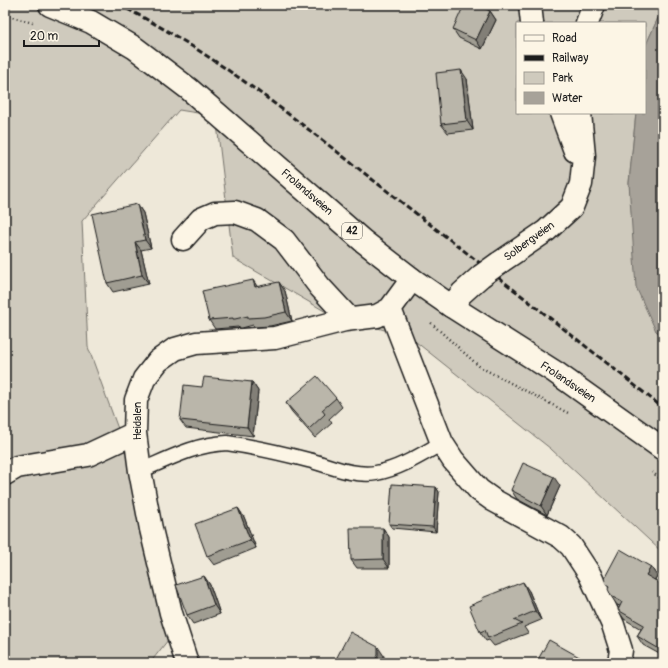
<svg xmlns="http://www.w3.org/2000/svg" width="668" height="668" font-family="Pangolin,sans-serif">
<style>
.green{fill:#cfcabd;stroke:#76736c}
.water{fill:#a7a299;stroke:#6f6c67}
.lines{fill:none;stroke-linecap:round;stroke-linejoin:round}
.service-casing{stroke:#1c1c1c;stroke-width:17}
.minor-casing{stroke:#1c1c1c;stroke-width:25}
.primary-casing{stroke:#1c1c1c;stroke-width:25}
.path{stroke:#1c1c1c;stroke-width:2.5;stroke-dasharray:1 3;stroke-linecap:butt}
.service{stroke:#fcf5e5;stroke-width:14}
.minor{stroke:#fcf5e5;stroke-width:22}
.primary{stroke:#fcf5e5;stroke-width:22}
.rail{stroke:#1c1c1c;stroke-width:3;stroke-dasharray:6 3;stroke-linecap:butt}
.minor-bridge-casing{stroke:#1c1c1c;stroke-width:25;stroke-linecap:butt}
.minor-bridge{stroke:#fcf5e5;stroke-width:22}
.wall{fill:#a09d92;stroke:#1c1c1c}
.shaded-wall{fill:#827f77;stroke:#1c1c1c}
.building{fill:#bab6aa;stroke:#1c1c1c}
.labels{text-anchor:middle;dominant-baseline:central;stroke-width:3;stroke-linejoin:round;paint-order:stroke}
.shield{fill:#fcf5e5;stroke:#5f5d58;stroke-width:1}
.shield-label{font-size:10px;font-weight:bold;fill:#1c1c1c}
.street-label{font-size:11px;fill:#1c1c1c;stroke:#fcf5e5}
</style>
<rect width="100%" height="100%" fill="#eee8d9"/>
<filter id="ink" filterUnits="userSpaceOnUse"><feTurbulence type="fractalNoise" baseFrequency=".025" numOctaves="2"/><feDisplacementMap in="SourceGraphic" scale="8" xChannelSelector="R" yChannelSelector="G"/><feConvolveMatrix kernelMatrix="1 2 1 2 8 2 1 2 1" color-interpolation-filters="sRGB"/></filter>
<g filter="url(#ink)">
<path class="green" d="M5 5H663V13L658 18 645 47V23H517V113H636L629 183 656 331 663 336V553L551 449 411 338 328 313 233 258 216 116 179 110 82 221 88 347 139 486 175 631 150 663H5Z"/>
<path class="water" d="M663 13V336L656 331 636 287 629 183 636 113H645V47L658 18Z"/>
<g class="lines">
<defs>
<path id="service" d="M140 471C168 459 196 444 227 443 254 447 281 453 308 460 329 465 353 477 376 473 399 469 421 455 442 443"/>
<path id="minor" d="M530 5 532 23
M587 23 594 5
M561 113 575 151
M183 239 201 219 215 213 235 212 257 220 284 240 320 287 345 314V320
M499 263 546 231 572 207 581 184 584 156 580 113
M451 306 462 293 481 276
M390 309 442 443 453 460 479 490 493 500 561 537 571 546 590 575 613 625 621 650 619 663
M5 474 17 467 88 455 135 433
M187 663 171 613 151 529 140 471 135 433 136 400 144 379 158 361 175 349 196 343 275 338 345 320 377 316 390 309 412 279"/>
<path id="primary" d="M50 5 91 22 135 48 189 89 363 241 412 279 451 306 555 372 663 449"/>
</defs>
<use href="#service" class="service-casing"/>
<use href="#minor" class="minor-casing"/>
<use href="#primary" class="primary-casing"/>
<path class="path" d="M5 15 33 23
M431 323 480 367 568 413
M652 472 663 481"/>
<use href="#service" class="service"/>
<use href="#minor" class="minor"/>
<use href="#primary" class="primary"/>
<path class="rail" d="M119 5C213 51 300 123 382 187 476 260 570 333 663 408"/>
<defs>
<path id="minor-bridge" d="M481 276 499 263"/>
</defs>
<use href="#minor-bridge" class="minor-bridge-casing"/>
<use href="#minor-bridge" class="minor-bridge"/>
</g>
<path class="wall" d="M490 11 496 20 482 49 459 38 453 29Z
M467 79 473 130 448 133 441 124Z
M137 204 143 213 151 248 141 250 149 284 113 292 107 283Z
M258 287 285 291 292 321 270 326 254 327 253 325 242 328H239L238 327 215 329 209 320Z
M252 382 258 391 253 436 186 428 180 420 202 387Z
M336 398 342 407 329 419 332 423 315 438 292 412 286 403Z
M560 486 547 515 517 499 511 490Z
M436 487 439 492 436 532 392 528 389 524Z
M238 508 244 517 256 548 214 565 207 556Z
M383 528 389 537V568H357L351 560Z
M651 567 657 576 655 580 663 585V656L643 645 637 636 641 629 624 619 618 610 620 606 617 605 611 596 609 587 604 579Z
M204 576 210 585 220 614 193 624 187 615Z
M529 591 541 620 524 627 528 633 494 646 489 640 486 641 480 632Z"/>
<path class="shaded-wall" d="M490 11 496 20 482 49 476 40Z
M461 70 467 79 473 130 467 121Z
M137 204 143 213 151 248 145 240Z
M135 242 141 250 149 284 142 275Z
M253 280 259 289 255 287Z
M279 282 285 291 292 321 286 312Z
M252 382 258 391 253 436 247 427Z
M554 477 560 486 547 515 541 506Z
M436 487 439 492 436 532 433 527Z
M238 508 244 517 256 548 250 540Z
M383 528 389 537V568L383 559Z
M651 567 657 576 652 584 646 575Z
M204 576 210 585 220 614 214 605Z
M523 582 529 591 541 620 535 611Z
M378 647 384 656V663H374Z"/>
<path class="building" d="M464 5H478L490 11 476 40 453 29Z
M461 70 467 121 441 124 436 73Z
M137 204 145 240 135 242 142 275 107 283 92 214Z
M253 280 255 287 279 282 286 312 264 317 248 318V316L235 319H233V318L209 320 202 291Z
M317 376 336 398 322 410 325 414 309 429 286 403Z
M204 377 252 382 247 427 180 420 184 385 202 387Z
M523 463 554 477 541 506 511 490Z
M392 484 436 487 433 527 389 524Z
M238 508 250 540 207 556 195 524Z
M350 528H383V559L351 560Z
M620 549 651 567 646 575 663 585V651L637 636 644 625 618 610 622 602 611 596 608 589 609 587 605 582 606 580 604 579Z
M204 576 214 605 187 615 176 585Z
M523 582 535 611 514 620 522 624 488 638 485 630 480 632 469 606 483 600 482 598Z
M350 632 378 647V655L374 663H334Z
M549 640 590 663H536Z"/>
</g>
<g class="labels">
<rect class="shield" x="342" y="223" width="20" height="16" rx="3"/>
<g class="shield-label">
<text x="352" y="231">42</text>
</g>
<g class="street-label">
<text transform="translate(307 192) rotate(41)">Frolandsveien</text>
<text transform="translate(529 241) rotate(-36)">Solbergveien</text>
<text transform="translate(568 382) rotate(34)">Frolandsveien</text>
<text transform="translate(137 421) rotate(-90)">Heidalen</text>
</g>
</g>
<rect width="668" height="668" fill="none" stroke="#fcf5e5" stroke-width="20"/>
<rect x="10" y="10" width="648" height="648" fill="none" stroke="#1c1c1c" stroke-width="1.5" filter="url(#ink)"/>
<rect x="516" y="22" width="130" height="92" fill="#fcf5e5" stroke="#a29e95"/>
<rect x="524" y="35" width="20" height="6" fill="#fcf5e5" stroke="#a29e95"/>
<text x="552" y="42" font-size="12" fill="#1c1c1c">Road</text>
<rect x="524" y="55" width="20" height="6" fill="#1c1c1c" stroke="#a29e95"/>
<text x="552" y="62" font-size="12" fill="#1c1c1c">Railway</text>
<rect x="524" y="72" width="20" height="12" fill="#cfcabd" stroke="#a29e95"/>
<text x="552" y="82" font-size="12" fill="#1c1c1c">Park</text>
<rect x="524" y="92" width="20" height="12" fill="#a7a299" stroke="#a29e95"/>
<text x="552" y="102" font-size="12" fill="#1c1c1c">Water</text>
<path d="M24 40v6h75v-6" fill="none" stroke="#1c1c1c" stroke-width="2"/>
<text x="30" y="40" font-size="12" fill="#1c1c1c" stroke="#fcf5e5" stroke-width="3" paint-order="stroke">20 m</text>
</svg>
